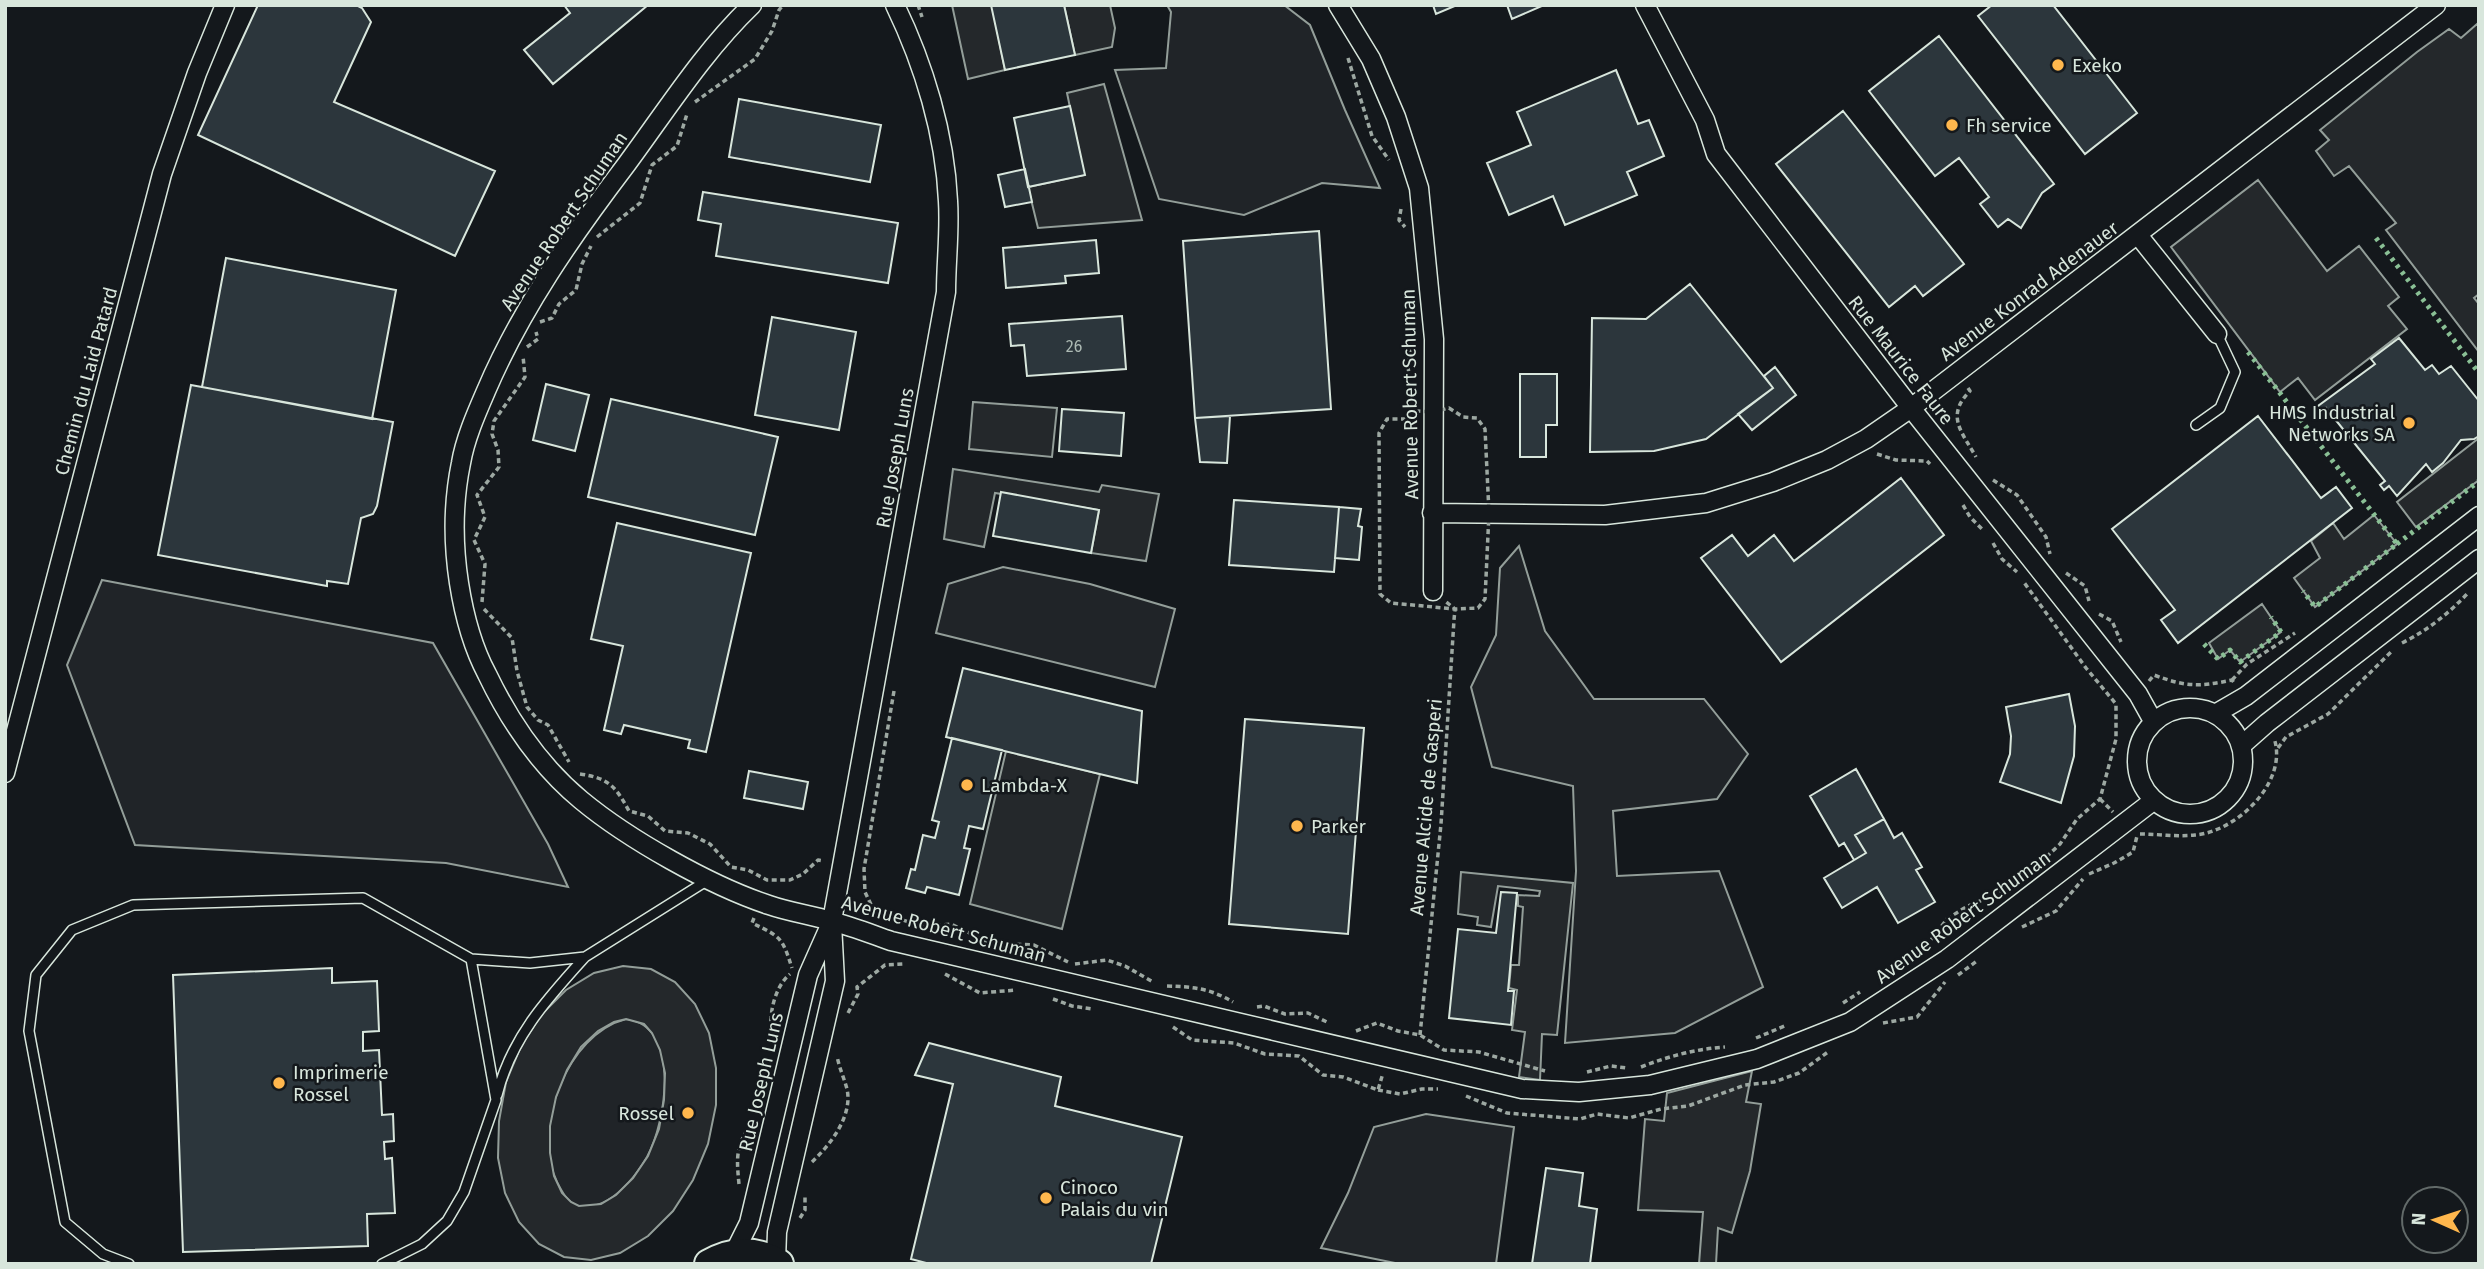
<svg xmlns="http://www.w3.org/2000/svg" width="2484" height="1269" font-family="'Fira Sans',sans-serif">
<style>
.green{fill:#202428;stroke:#939e99;stroke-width:2}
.parking{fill:#24282b;stroke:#939e99;stroke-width:2;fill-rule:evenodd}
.building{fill:#2c363c;stroke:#d8e6dc;stroke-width:2}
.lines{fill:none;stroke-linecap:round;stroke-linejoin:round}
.lane-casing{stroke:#d8e6dc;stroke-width:12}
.street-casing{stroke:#d8e6dc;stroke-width:21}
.primary-casing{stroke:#d8e6dc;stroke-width:32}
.path{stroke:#9da8a2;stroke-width:3.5;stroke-dasharray:5 3.5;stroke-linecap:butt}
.lane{stroke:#14181c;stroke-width:9}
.street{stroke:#14181c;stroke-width:18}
.primary{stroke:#14181c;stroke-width:28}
.hedge{stroke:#8ac095;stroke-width:5;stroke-dasharray:3.5 5;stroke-linecap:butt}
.poi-dot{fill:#ffb74d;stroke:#14181c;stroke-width:2.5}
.labels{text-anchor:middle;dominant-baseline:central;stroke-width:5;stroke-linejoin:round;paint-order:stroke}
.number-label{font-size:16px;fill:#adbab4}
.poi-label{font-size:19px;fill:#d8e6dc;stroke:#14181c;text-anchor:start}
.street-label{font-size:19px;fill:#d8e6dc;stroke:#14181c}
</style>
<rect width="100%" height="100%" fill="#14181c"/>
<path class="green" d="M1167 5H1284L1310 25 1345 110 1380 188 1322 183 1244 215 1159 199 1115 70 1166 68 1171 12Z
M1519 546 1545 631 1594 699H1704L1748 754 1717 799 1613 811 1617 876 1719 871 1763 987 1675 1033 1565 1043 1576 871 1573 786 1492 767 1471 687 1496 635 1500 568Z
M1003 567 1090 584 1175 609 1155 687 936 633 948 584Z
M102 580 433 643 548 844 568 887 446 863 135 845 67 665Z
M626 1019C682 1025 666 1123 647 1157 637 1174 625 1190 608 1200 599 1205 588 1209 578 1206 567 1202 562 1192 557 1182 531 1129 567 1034 626 1019Z
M1426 1114 1514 1127 1496 1264H1400L1321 1248 1348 1193 1374 1127Z"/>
<path class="parking" d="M952 5H992L1005 70 968 79Z
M1064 5H1110L1115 28 1112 47 1075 55Z
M2477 24 2479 27V294L2474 298 2479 304V352L2386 230 2396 223 2349 166 2334 176 2316 151 2329 140 2320 130 2417 52 2449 29 2461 38Z
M1104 84 1142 220 1038 228 1028 187 1084 175 1067 93Z
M2258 180 2327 271 2359 246 2399 297 2388 306 2407 329 2315 400 2298 378 2280 392 2171 247Z
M973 402 1057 408 1052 457 969 449Z
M2479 438V480L2416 527 2397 502Z
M953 469 1099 492 1102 485 1159 494 1146 561 1091 553 1099 510 995 493 984 547 944 539Z
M2374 515 2397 544 2315 607 2294 578 2320 558 2311 541 2333 523 2344 539Z
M2262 604 2281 632 2240 662 2230 650 2218 659 2209 643Z
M1006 751 1100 774 1062 929 970 904Z
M1461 872 1573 883 1557 1035 1542 1034 1540 1080 1519 1077 1525 1032 1512 1030 1517 990 1509 988 1511 965H1519L1523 907 1518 906V895L1539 896 1540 891 1498 886 1491 927 1477 925 1478 917 1458 914Z
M623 966 651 969 675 982 695 1004 709 1033 716 1068V1105L708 1144 693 1180 673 1211 648 1236 620 1253 591 1260 564 1257 539 1244 519 1222 505 1193 498 1158 499 1121 506 1082 521 1046 541 1015 566 990 594 973ZM626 1019 644 1024 652 1033 660 1050 665 1073 664 1100 659 1129 648 1156 633 1178 616 1195 601 1204 579 1206 571 1202 562 1193 554 1176 550 1153V1126L556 1097 567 1070 581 1047 598 1031 614 1022Z
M1752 1071 1746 1102 1761 1104 1750 1171 1732 1233 1718 1228 1716 1264H1699L1703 1212 1638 1210 1645 1119 1664 1121 1667 1093Z"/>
<path class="building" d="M258 5H356L362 8 371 22 334 102 495 171 455 256 198 135Z
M564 5H648L553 84 524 50 570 13Z
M991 5H1064L1075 55 1005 70Z
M1433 5H1457L1436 14Z
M1507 5H1544L1512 19Z
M1992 5H2053L2137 113 2085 154 1978 16Z
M1939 36 2054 184 2042 193 2021 228 2008 219 1998 227 1980 204 1989 197 1959 158 1935 176 1869 91Z
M1616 70 1638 124 1649 120 1664 156 1627 172 1637 195 1565 225 1553 196 1509 215 1487 163 1531 145 1517 112Z
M739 99 881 125 870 182 729 157Z
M1070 106 1085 175 1028 187 1014 118Z
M1843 111 1964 264 1923 296 1915 286 1889 307 1776 164Z
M1025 169 1032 202 1005 207 998 175Z
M703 192 898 223 888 283 716 256 721 224 698 220Z
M1319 231 1331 409 1195 418 1183 241Z
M1096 240 1099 273 1065 276 1066 283 1006 288 1003 248Z
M226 258 396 290 372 419 202 387Z
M1690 284 1773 388 1706 439 1654 451 1590 452 1592 318 1646 319Z
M1122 316 1126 369 1027 376 1024 345 1011 346 1009 324Z
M772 317 856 332 839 430 755 415Z
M2399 338 2425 370 2432 365 2439 374 2451 366 2479 401V436L2474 439 2461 440 2443 463 2432 472 2426 464 2397 496 2389 486 2384 490 2380 485 2385 481 2326 408 2322 411 2318 406 2375 364 2371 359Z
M1775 367 1796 395 1752 430 1738 414 1773 388 1764 376Z
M1520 374H1557V425H1546V457H1520Z
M546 384 589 395 575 451 533 440Z
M191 385 393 422 377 506 373 514 361 518 348 584 327 581V586L158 555Z
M611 399 778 437 755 535 588 497Z
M1062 409 1124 413 1121 456 1059 451Z
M1230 416 1227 463 1200 462 1195 418Z
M2258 416 2321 498 2336 487 2352 508 2178 643 2161 620 2175 610 2112 529Z
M1901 478 1944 535 1781 662 1701 558 1732 535 1748 556 1774 535 1794 561Z
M1001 492 1099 510 1091 553 993 536Z
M1234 500 1339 507 1334 572 1229 565Z
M1339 507 1361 509 1358 526 1362 527 1359 560 1335 558Z
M617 523 751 553 706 752 688 748 690 740 624 725 621 734 604 730 623 646 591 639Z
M963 668 1142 711 1137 783 946 737Z
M2069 694 2075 726 2074 756 2061 803 2000 782 2010 754 2011 736 2006 707Z
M1245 719 1364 728 1348 934 1229 924Z
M952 738 1002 750 983 829 969 826 964 848 970 849 959 895 927 887 925 893 906 888 911 869 915 870 923 835 935 838 939 822 932 820Z
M1856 769 1884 819 1855 835 1866 853 1854 860 1844 843 1839 846 1810 796Z
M749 771 808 782 803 809 744 798Z
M1884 819 1894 838 1902 833 1922 867 1916 870 1935 902 1898 923 1877 887 1842 908 1824 878 1866 853 1855 835Z
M1501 892 1517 893 1508 991H1514L1511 1025 1449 1018 1458 929 1496 933Z
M332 968V983L377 981 379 1031 363 1032V1051L379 1050 382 1115 393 1114 394 1141 384 1142 385 1159 392 1158 395 1213 367 1214 368 1246 183 1252 173 975Z
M929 1043 1061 1077 1055 1106 1182 1137 1151 1264H930L911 1259 953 1084 915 1075Z
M1546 1168 1583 1173 1579 1206 1597 1209 1590 1264H1532Z"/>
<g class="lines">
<defs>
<path id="lane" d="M2196 425 2220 408 2235 372 2217 334
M497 1095C511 1038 547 999 585 957
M129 1264 103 1254 65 1222 29 1031 36 975 72 930 133 905 363 898 471 959 530 963 585 957 708 880
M382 1264 422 1244 447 1221 464 1192 496 1100 471 959"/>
<path id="street" d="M752 5C703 52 666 111 626 165 572 236 521 309 486 391 476 414 465 439 461 463 453 502 453 544 459 583 464 615 472 646 487 674 510 722 540 766 581 800 628 839 711 886 769 905 789 912 811 915 831 921 851 926 871 934 891 941L1522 1089 1579 1092 1650 1085 1757 1059 1850 1022 1947 959 2153 801
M1338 5 1371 59 1396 117 1419 188 1434 339 1433 591
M1645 5 1705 120 1716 154 1911 408 2138 694 2153 721
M2138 235 2217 334
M1432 513 1605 515 1706 503 1773 482 1827 460 1866 439 1911 408 2436 5
M2137 761a53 53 0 1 1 106 0a53 53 0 1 1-106 0Z
M2215 714 2246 696 2479 516
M2241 746 2267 723 2479 559
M5 773 162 174 197 73 225 5
M734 1253 749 1223 808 975 832 921 946 292C946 262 950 231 948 201 945 134 924 65 895 5
M776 1261 777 1232 835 981 832 924"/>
<path id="primary" d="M709 1264C732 1251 756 1249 779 1264"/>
</defs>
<use href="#lane" class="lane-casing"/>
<use href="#street" class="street-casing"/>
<use href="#primary" class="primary-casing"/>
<path class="path" d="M918 5 922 17
M1348 58 1372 136 1389 160
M695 102 755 59 772 31 779 10 783 5
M1401 209 1399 220 1405 227
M597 237 640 203 652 165 677 146 687 114
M540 322 552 318 559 304 576 290 582 264 591 246
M1413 324 1408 368 1414 396
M527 347 538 339 536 332
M1968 388 1970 391C1945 416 1962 432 1976 457
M1449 408 1463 417 1477 418 1485 429 1489 513 1485 599 1478 608 1455 609 1391 603 1380 594 1379 433 1387 419H1406L1417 411 1433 412Z
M1877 454 1896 460 1927 461 1930 464
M1993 480 2017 495 2046 537 2050 554
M1963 505 1970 517 1982 529
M1993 543 2002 559 2017 572
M2066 573 2085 586 2089 601
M482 602 485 564 474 540 485 517 477 495 499 467 498 450 492 434 494 421 525 377 523 356
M484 609 512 638 517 671 527 707 538 720 548 725 569 762
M2099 614 2112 621 2121 642
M2402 643C2428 630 2448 614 2468 593
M2232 680 2247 664 2295 633
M2149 681 2154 675C2186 687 2199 687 2232 680L2235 684
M894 691 864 869 865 892 874 911 925 927 951 924 990 943 1034 945 1068 962
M2278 748 2286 737 2328 714 2391 652
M580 774C609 778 616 787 629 811L648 816 665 831 688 833 710 844 731 867 748 870 767 880H790L803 874 818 860 824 861
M2100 799 2113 812
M2140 834C2158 834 2177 837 2195 835 2236 832 2289 782 2274 738
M2089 874 2114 863 2133 852 2137 836
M754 918 752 923C781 937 782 937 792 968
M2022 927 2056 911 2083 879
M1921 953 1947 919 1966 907 2003 891 2024 870 2040 863 2060 844 2077 819 2100 799 2116 739V704L2086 668 2023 581
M1075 964 1107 960 1125 966 1153 982
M945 974 980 993 1016 990
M1958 975 1977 961
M1167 986C1194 987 1209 988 1233 1002
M1053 999 1072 1006 1093 1009
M1843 1003 1860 992
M1257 1007 1264 1006 1285 1014 1308 1013 1329 1023
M848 1013 858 994 857 987 885 965 904 964
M1883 1023 1917 1017 1945 982
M1173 1027 1192 1040 1234 1043 1265 1054 1299 1056 1323 1075 1343 1077 1378 1090 1383 1073
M1356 1031 1377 1023 1398 1031 1420 1035 1444 1050 1479 1052 1545 1071
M1420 1035 1441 824 1454 620 1455 609 1445 601
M773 1038C767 1019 774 987 790 974
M1756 1038 1787 1025
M1641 1067C1669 1056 1696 1049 1725 1047
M1587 1072 1611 1066 1627 1068
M763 1082 762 1068 770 1058
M1378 1090 1400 1094 1422 1089H1438
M1466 1096 1507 1113 1580 1119 1597 1114 1629 1118 1661 1109 1688 1106 1745 1085 1774 1082 1799 1073 1828 1052
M812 1162C830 1145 853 1116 847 1089 844 1078 839 1067 837 1056
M739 1184C736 1154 736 1144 755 1119
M800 1218 805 1210V1196"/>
<use href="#lane" class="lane"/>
<use href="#street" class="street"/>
<use href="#primary" class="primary"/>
<path class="hedge" d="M2376 238 2479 373
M2248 352 2397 544 2315 607 2303 591
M2397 544 2479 481
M2204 644 2218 659 2230 650 2240 662 2281 632 2271 617"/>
</g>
<g class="poi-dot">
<circle cx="2058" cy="65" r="7"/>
<circle cx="1952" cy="125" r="7"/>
<circle cx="2409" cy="423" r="7"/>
<circle cx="967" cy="785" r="7"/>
<circle cx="1297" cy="826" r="7"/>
<circle cx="279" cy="1083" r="7"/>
<circle cx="688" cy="1113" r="7"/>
<circle cx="1046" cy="1198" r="7"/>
</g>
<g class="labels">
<g class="number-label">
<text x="1074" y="346">26</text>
</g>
<g class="poi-label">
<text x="2072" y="65">Exeko</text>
<text x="1966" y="125">Fh service</text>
<text x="2395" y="412" text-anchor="end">HMS Industrial<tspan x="2395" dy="22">Networks SA</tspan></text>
<text x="981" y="785">Lambda-X</text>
<text x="1311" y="826">Parker</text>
<text x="293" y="1072">Imprimerie<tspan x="293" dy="22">Rossel</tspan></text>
<text x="674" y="1113" text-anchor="end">Rossel</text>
<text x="1060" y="1187">Cinoco<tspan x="1060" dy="22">Palais du vin</tspan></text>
</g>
<g class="street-label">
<text transform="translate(564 221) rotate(-56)">Avenue Robert Schuman</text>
<text transform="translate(2029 291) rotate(-37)">Avenue Konrad Adenauer</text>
<text transform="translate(1901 360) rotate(52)">Rue Maurice Faure</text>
<text transform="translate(86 381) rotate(-75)">Chemin du Laid Patard</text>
<text transform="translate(1410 394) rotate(-91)">Avenue Robert Schuman</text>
<text transform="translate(895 458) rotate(-80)">Rue Joseph Luns</text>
<text transform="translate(1426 807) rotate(-85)">Avenue Alcide de Gasperi</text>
<text transform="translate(1963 917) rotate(-36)">Avenue Robert Schuman</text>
<text transform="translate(944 929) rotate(15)">Avenue Robert Schuman</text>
<text transform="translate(761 1082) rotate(-77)">Rue Joseph Luns</text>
</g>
</g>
<rect width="2484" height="1269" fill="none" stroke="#d8e6dc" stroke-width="14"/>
<g transform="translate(2435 1220) rotate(273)"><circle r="33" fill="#14181c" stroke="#626a69" stroke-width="2"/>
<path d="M0-5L12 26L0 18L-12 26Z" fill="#ffb74d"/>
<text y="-10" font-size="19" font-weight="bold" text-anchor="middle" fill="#d8e6dc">N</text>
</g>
</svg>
